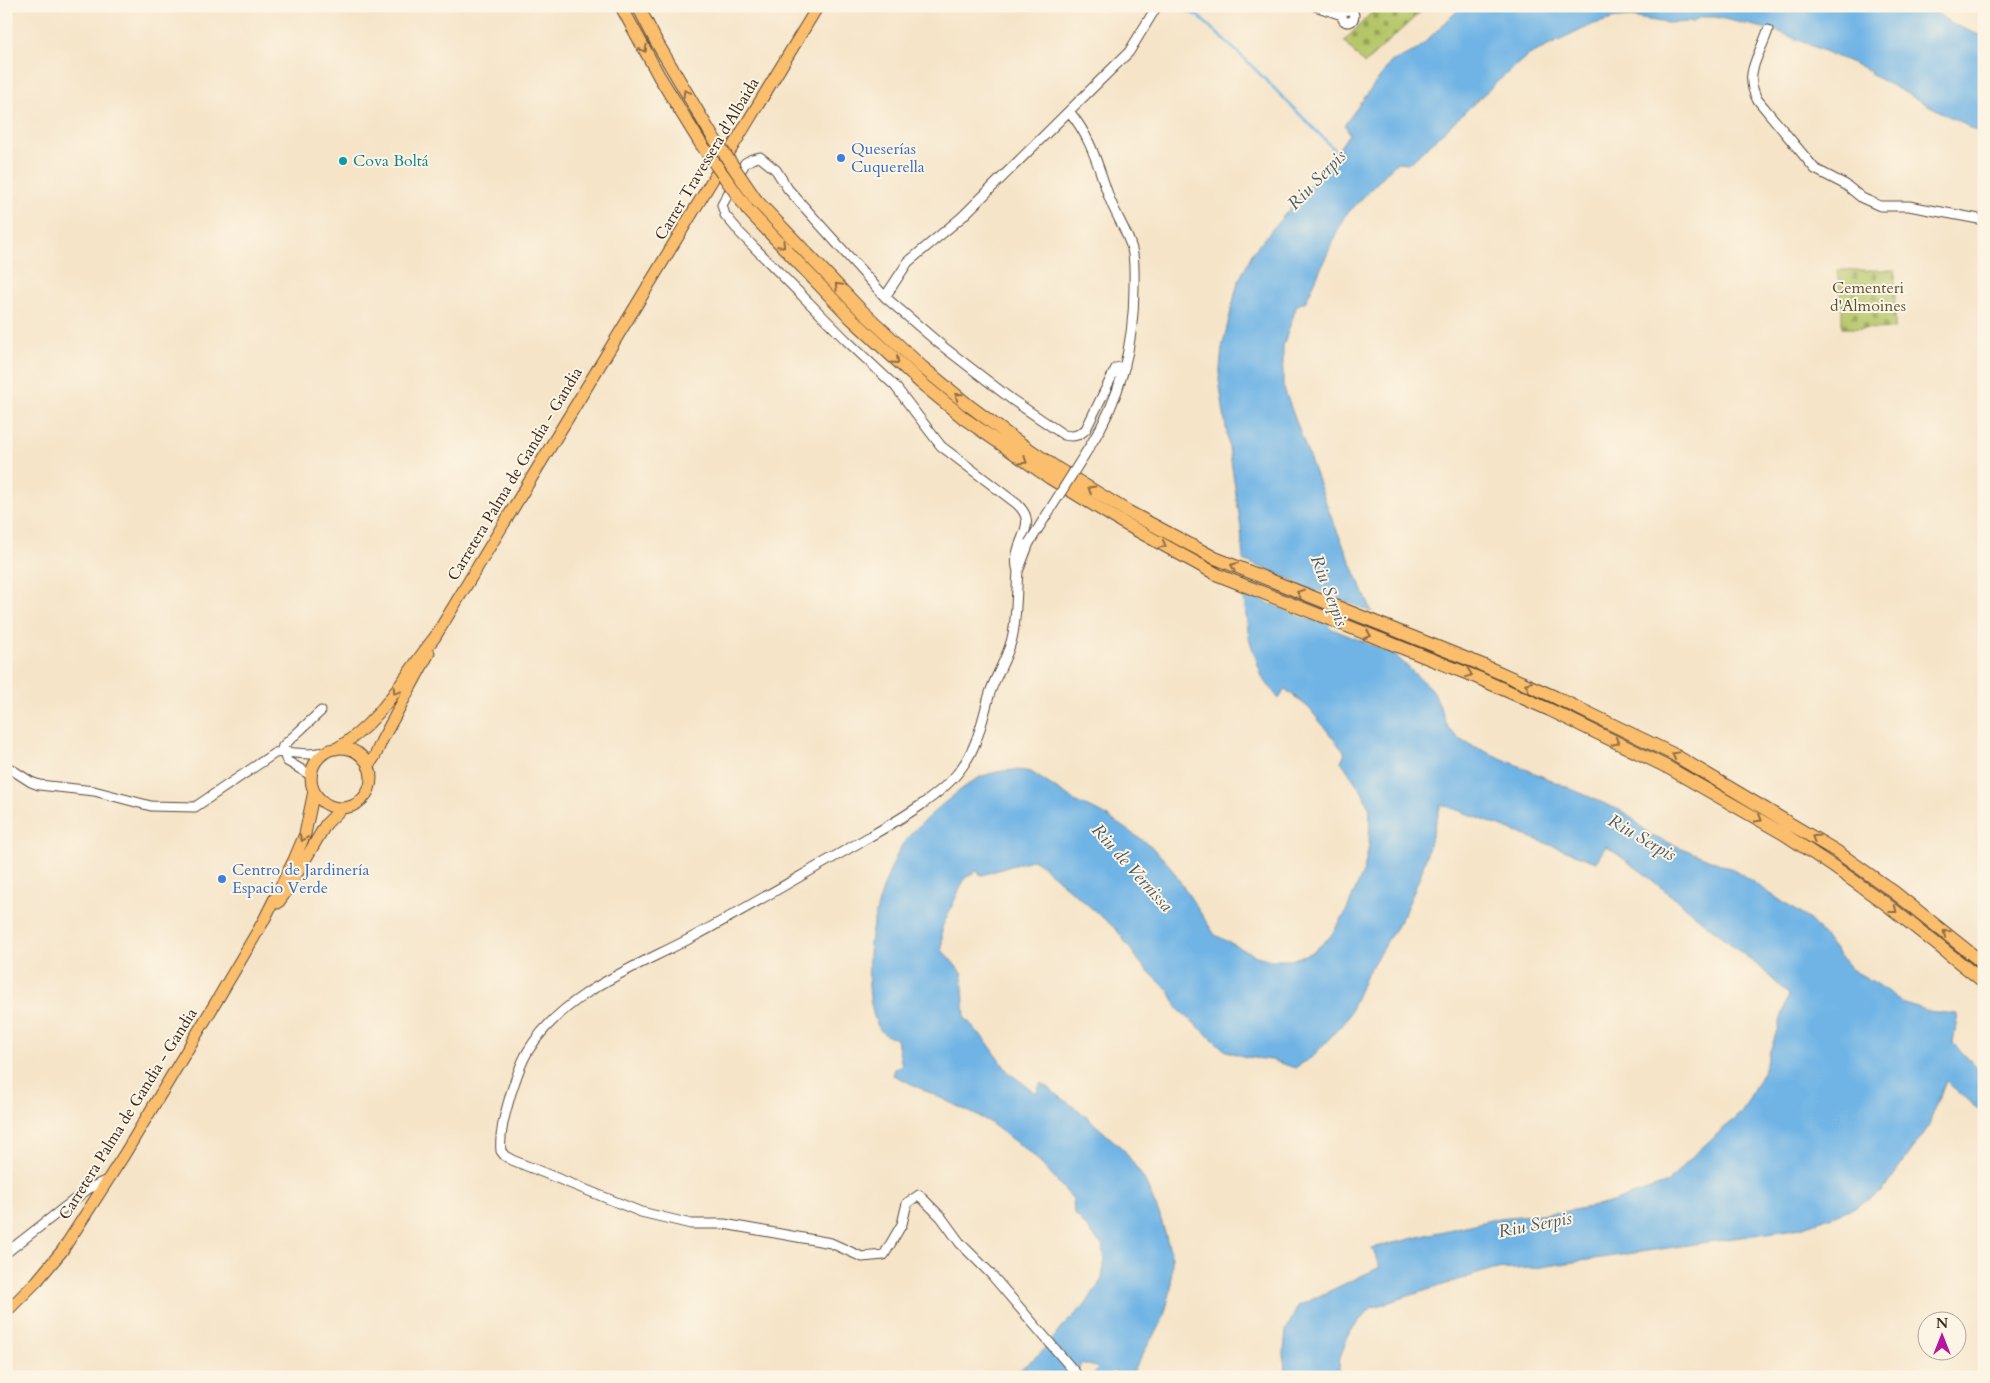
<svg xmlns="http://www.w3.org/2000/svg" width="1990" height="1383" font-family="Cardo,serif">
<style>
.cemetery{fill:url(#cemetery-stones);stroke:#787844}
.water{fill:#6fb4e5;stroke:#556f82}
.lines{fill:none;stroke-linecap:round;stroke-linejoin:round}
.stream{stroke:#6fb4e5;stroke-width:2.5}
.river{stroke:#6fb4e5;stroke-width:15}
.minor-casing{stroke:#574638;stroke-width:11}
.major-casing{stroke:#574638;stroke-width:13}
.highway-casing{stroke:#574638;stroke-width:14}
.minor{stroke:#fff;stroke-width:9}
.major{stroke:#fabe6d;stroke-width:11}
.highway{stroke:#fabe6d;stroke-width:12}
.minor-bridge-casing{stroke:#574638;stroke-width:11;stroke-linecap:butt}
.highway-bridge-casing{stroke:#574638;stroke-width:14;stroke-linecap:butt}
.minor-bridge{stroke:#fff;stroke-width:9}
.highway-bridge{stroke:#fabe6d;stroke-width:12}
.oneway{stroke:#916d42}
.shop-dot{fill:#3f7fe0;stroke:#fcf5e5;stroke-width:2}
.culture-dot{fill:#0f9aa8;stroke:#fcf5e5;stroke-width:2}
.labels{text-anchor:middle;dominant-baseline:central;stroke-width:4;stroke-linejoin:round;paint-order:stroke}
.shop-label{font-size:16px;fill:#366cbe;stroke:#fcf5e5;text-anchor:start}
.street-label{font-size:16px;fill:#3b2a1e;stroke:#fcf5e5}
.culture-label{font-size:16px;fill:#0d838f;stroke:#fcf5e5;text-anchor:start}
.park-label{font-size:16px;fill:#5a5131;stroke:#fcf5e5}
.water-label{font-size:18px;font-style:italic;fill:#4d5a64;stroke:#fcf5e5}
</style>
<defs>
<pattern id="cemetery-stones" width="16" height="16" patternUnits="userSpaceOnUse" patternTransform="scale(1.25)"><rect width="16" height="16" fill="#b5c669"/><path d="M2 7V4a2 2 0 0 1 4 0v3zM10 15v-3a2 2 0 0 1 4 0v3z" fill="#94a156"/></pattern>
</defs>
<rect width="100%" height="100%" fill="#fcf5e5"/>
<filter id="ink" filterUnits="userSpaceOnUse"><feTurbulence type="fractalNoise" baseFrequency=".02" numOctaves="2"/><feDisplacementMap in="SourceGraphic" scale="10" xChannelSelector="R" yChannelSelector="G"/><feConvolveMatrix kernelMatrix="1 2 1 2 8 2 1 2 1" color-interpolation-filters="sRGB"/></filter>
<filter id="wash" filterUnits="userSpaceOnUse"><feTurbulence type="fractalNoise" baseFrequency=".0096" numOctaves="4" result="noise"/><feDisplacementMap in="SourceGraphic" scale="20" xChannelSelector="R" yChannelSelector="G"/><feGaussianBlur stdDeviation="1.12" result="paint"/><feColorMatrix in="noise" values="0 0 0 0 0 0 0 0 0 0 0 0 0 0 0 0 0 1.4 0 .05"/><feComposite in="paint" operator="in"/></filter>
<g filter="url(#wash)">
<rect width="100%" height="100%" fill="#f5e4c8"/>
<path class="cemetery" d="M1378 6H1427L1364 64 1344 41Z
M1837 270H1895V329L1842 328V309Z"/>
<path class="water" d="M1474 6H1920L1934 10 1950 23 1984 37V135L1870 74 1871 71 1777 31 1715 17H1700L1693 22 1667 23 1631 17 1616 18 1594 24 1527 56 1498 81 1410 163 1397 162 1344 217 1306 301 1297 305 1283 346V386L1332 519 1372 612 1243 560 1241 528 1219 380 1222 348 1238 282 1253 252 1331 160 1349 134 1345 124 1391 62 1417 50 1460 8 1467 11Z
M1243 593 1394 654 1434 692 1449 730 1464 742 1626 813 1652 836 1735 870 1811 921 1851 969 1877 984 1902 1002 1927 1011 1958 1014 1953 1043 1984 1075V1115L1946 1081 1927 1129 1882 1192 1858 1206 1801 1228 1534 1268 1490 1270 1371 1308 1350 1331 1340 1357 1338 1377H1285L1284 1353 1286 1331 1298 1306 1380 1267 1372 1248 1499 1218 1562 1212 1606 1204 1668 1183 1688 1160 1742 1112 1763 1072 1789 995 1763 970 1642 872 1606 846 1596 862 1441 804 1421 874 1404 914 1366 975 1347 1019 1312 1057 1295 1068 1272 1060 1246 1057 1226 1051 1178 1009 1169 991 1142 965 1116 929 1034 859 982 875 976 871 965 878 942 927V950L962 973 965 1018 987 1042 1008 1072 1036 1093 1041 1083 1081 1112 1124 1150 1144 1179 1160 1216 1172 1257 1171 1290 1163 1319 1130 1376 1081 1363 1076 1377H1011L1044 1350 1062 1327 1086 1304 1102 1279 1105 1259 1102 1245 1074 1213 1073 1199 1034 1156 988 1121 893 1075 895 1069 902 1066 897 1039C893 1038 886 1036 883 1033 865 1015 867 955 872 930 878 901 888 871 902 845 910 831 967 781 983 776 997 771 1016 768 1031 772L1078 803 1102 813 1151 846 1169 865 1215 935 1256 956 1272 960H1291L1313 952 1330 937 1345 914 1364 870 1369 845 1370 810 1362 792 1341 761 1345 753 1309 708 1285 689 1279 699 1262 677 1249 638Z"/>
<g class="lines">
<path class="stream" d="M1177 6 1198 16 1245 59 1339 154"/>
<path class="river" d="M1299 567 1328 643
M1100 1377 1118 1353"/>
</g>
</g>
<g filter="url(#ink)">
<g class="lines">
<defs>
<path id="minor" d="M1315 6 1342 15
M1342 16a6 6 0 1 1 12 0a6 6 0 1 1-12 0Z
M1768 30C1760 56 1743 72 1757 99L1815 169 1846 185 1862 198 1880 206H1909L1984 220
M737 229 725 215 722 205 745 163 752 159 760 157 776 170 788 189 885 297 941 345 1011 399 1064 435C1073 437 1079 436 1086 429L1116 368 1125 366
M740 233 846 340 895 386 941 446 1017 504C1042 527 1009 541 1018 572 1016 593 1017 623 1011 642 1006 661 994 678 989 696 982 722 977 748 960 770 939 798 893 823 862 841 805 873 749 907 691 938 634 968 563 993 528 1051 520 1064 516 1079 511 1093 506 1111 499 1132 501 1151L505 1156 512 1160 641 1212 691 1224H724L831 1243 862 1257 884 1255 902 1224 907 1203 919 1195 941 1217 960 1243 990 1273 1079 1377
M885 297 908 262 962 217 1069 111
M1090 446C1121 398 1134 344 1134 287 1134 275 1135 261 1132 249 1127 231 1115 214 1109 197 1097 164 1092 139 1069 111L1129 52 1157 6
M1019 569 1029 543
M6 766 31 782 39 785 94 791 151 806 195 807 275 753 282 752 309 754 327 752
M312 776 287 761 282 749 283 746 321 711
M6 1253 88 1189 107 1180"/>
<path id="major" d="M311 778a30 30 0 1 1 60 0a30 30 0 1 1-60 0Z
M336 749C384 720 401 679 435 637L818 6
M368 766 375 756 382 740 429 653
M278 903 288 889 326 824 342 808
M6 1312 37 1281 62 1251 124 1155 216 1002 263 922 294 860 305 834 314 791"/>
<path id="highway" d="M621 6 659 76 701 144
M638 6 656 41 711 134
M756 200 859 308 922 367 967 404 1014 439 1058 469 1127 511 1215 558 1480 664 1555 697 1673 754 1836 851 1894 892 1984 964
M748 210 850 317 920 382 965 419 1050 478 1120 521 1218 575 1476 677 1550 710 1667 767 1784 834 1834 867 1886 904 1984 982"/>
</defs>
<use href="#minor" class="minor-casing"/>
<use href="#major" class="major-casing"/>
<use href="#highway" class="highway-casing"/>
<use href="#minor" class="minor"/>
<use href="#major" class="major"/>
<use href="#highway" class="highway"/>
<defs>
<path id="minor-bridge" d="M1029 543 1090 446"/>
<path id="highway-bridge" d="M711 134 756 200
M701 144 748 210"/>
</defs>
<use href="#minor-bridge" class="minor-bridge-casing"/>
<use href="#highway-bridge" class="highway-bridge-casing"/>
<use href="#minor-bridge" class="minor-bridge"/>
<use href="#highway-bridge" class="highway-bridge"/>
</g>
<defs><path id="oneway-chevron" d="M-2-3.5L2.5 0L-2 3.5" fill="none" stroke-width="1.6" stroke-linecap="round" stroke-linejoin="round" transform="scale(1.25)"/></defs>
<g class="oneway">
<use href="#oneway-chevron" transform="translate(644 49) rotate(60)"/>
<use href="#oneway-chevron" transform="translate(686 93) rotate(-121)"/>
<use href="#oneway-chevron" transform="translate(782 245) rotate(47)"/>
<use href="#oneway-chevron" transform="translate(838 286) rotate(-134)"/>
<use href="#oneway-chevron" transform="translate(896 361) rotate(42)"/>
<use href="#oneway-chevron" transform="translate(958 396) rotate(-141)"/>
<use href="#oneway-chevron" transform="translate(1024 461) rotate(34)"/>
<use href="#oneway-chevron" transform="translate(1091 489) rotate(-149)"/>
<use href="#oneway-chevron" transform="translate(1163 545) rotate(29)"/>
<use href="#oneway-chevron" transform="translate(1234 566) rotate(-157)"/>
<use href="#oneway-chevron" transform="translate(1300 593) rotate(-159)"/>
<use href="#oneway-chevron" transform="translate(1368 635) rotate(21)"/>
<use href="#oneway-chevron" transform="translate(1469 674) rotate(22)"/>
<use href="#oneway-chevron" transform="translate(1528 685) rotate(-156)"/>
<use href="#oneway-chevron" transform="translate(396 691) rotate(124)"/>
<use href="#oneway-chevron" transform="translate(1616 742) rotate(26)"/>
<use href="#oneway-chevron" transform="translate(1675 755) rotate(-152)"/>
<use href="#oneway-chevron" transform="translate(1759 819) rotate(30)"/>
<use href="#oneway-chevron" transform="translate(303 838) rotate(110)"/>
<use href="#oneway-chevron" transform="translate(1815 838) rotate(-148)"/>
<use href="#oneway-chevron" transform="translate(1894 910) rotate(38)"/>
<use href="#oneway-chevron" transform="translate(1946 933) rotate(-141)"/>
</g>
</g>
<g class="shop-dot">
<circle cx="841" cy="158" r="5"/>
<circle cx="222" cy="879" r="5"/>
</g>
<circle class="culture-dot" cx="343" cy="161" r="5"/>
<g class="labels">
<g class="shop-label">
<text x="851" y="149">Queserías<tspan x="851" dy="18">Cuquerella</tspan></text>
<text x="232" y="870">Centro de Jardinería<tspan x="232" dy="18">Espacio Verde</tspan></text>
</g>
<g class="street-label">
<text transform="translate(707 159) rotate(-59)">Carrer Travessera d'Albaida</text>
<text transform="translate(515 474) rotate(-59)">Carretera Palma de Gandia - Gandia</text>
<text transform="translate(128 1114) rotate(-58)">Carretera Palma de Gandia - Gandia</text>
</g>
<g class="culture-label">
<text x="353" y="161">Cova Boltá</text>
</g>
<g class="park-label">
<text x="1868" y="288">Cementeri<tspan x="1868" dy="18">d'Almoines</tspan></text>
</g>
<g class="water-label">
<text transform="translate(1317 180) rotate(-46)">Riu Serpis</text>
<text transform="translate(1329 591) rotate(69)">Riu Serpis</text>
<text transform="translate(1642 838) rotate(30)">Riu Serpis</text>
<text transform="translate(1132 868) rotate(48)">Riu de Vernissa</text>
<text transform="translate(1535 1225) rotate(-11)">Riu Serpis</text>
</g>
</g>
<rect width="1990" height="1383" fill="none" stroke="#fcf5e5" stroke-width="25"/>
<g transform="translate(1942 1336)"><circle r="24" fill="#fcf5e5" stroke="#afa495"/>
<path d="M0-4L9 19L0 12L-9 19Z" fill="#b5179e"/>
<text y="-8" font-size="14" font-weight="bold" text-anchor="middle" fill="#3b2a1e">N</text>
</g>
</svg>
